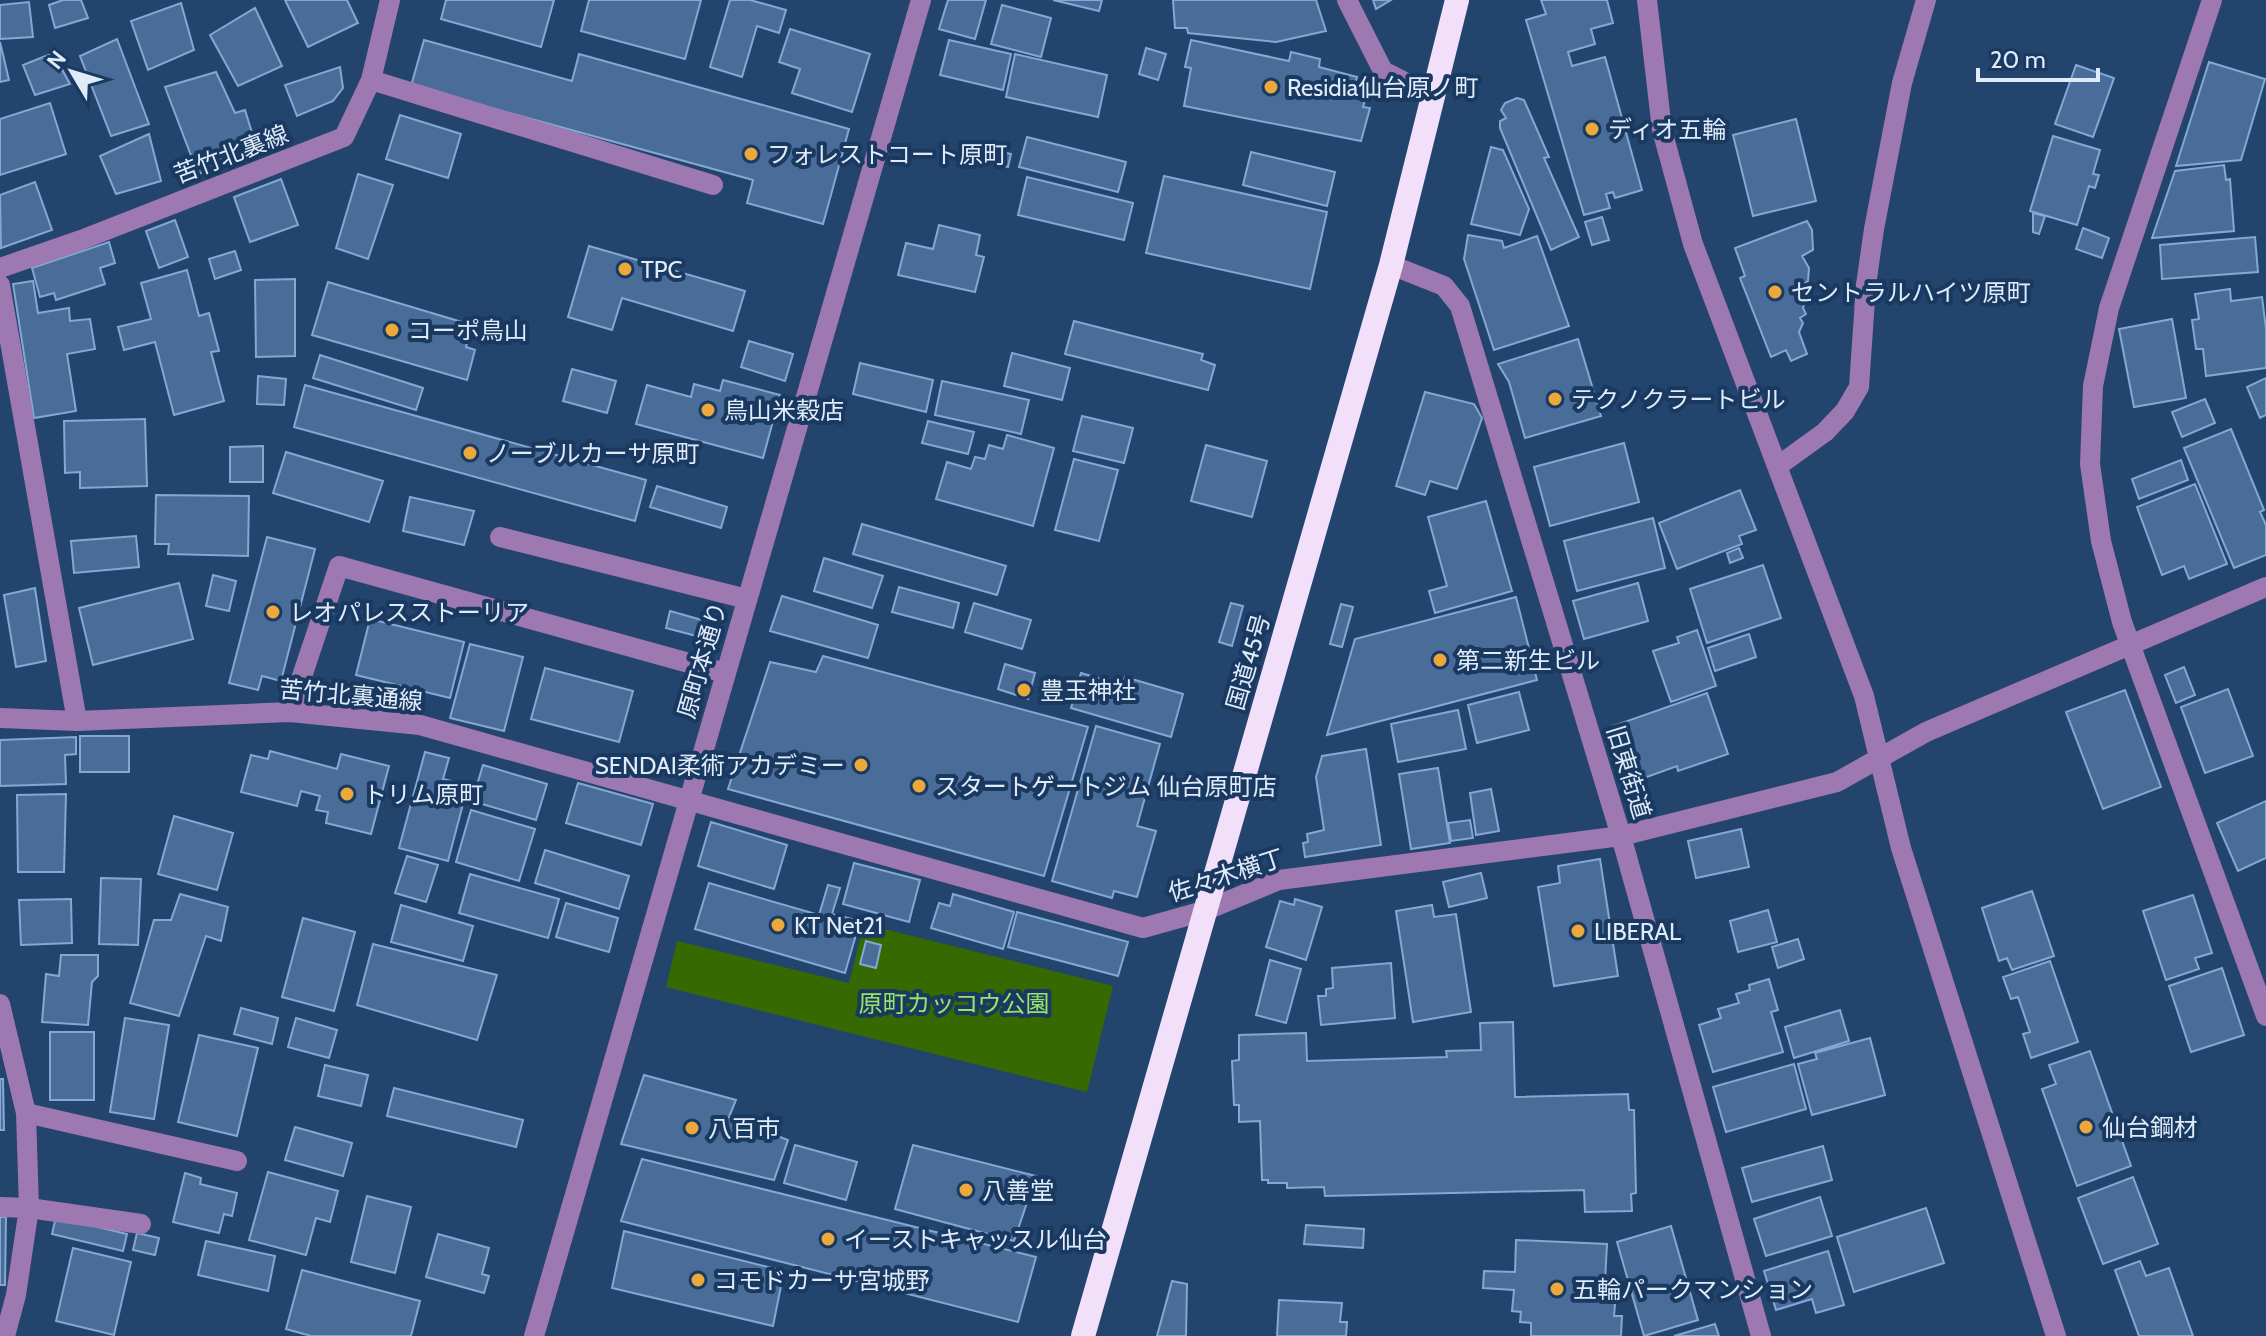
<svg xmlns="http://www.w3.org/2000/svg" width="2266" height="1336" font-family="Cabin,'Noto Sans JP',sans-serif">
<style>
.green{fill:#366a00}
.building{fill:#4a6c98;stroke:#83a8d6;stroke-width:2}
.lines{fill:none;stroke-linecap:round;stroke-linejoin:round}
.minor{stroke:#9e78b0;stroke-width:20}
.highway{stroke:#f2e0fb;stroke-width:24}
.poi-dot{fill:#eda83b;stroke:#193961;stroke-width:3}
.labels{text-anchor:middle;dominant-baseline:central;stroke-width:8;stroke-linejoin:round;paint-order:stroke}
.poi-label{font-size:24px;fill:#e0ebfa;stroke:#193961;text-anchor:start}
.street-label{font-size:24px;fill:#e0ebfa;stroke:#193961}
.park-label{font-size:24px;fill:#98e468;stroke:#193961}
</style>
<rect width="100%" height="100%" fill="#23446d"/>
<path class="green" d="M864 924 1113 986 1087 1092 666 987 677 941 849 983Z"/>
<path class="building" d="M63 0H81L88 18 55 28 49 5Z
M285 0H347L358 23 308 47Z
M446 0H554L541 47 441 19Z
M589 0H701L685 59 581 31Z
M730 0H750L786 10 779 33 757 26 742 77 710 67Z
M948 0H986L975 39 939 29Z
M1053 0H1102L1099 11Z
M1173 0H1316L1326 31 1276 42 1188 33 1187 28H1175Z
M1373 0H1391L1376 9Z
M1541 0H1607L1613 23 1591 29 1595 44 1568 52 1572 66 1605 57 1642 190 1615 198 1613 192 1606 194 1610 208 1584 215 1526 20 1546 14Z
M29 2 33 37 0 39V5Z
M181 3 194 50 148 70 131 21Z
M1002 5 1051 18 1041 57 991 44Z
M255 8 282 66 238 86 210 35Z
M790 29 870 54 852 112 792 93 800 69 779 62Z
M117 39 149 124 111 136 80 56Z
M424 40 572 81 579 54 849 129 823 224 747 203 753 180 411 86Z
M949 40 1011 54 1003 90 940 75Z
M1191 40 1289 61 1291 52 1320 59 1319 67 1357 77 1351 97 1365 100 1363 107 1370 108 1361 141 1184 106 1191 68 1185 67Z
M0 42 9 80 0 82Z
M1146 48 1166 54 1158 80 1139 74Z
M53 53 70 84 35 95 23 65Z
M1015 54 1107 75 1098 117 1006 97Z
M2209 62 2265 79 2241 160 2176 166Z
M2076 65 2114 78 2093 137 2055 124Z
M340 67 343 88 333 101 297 116 285 85Z
M216 72 235 113 245 110 258 152 198 174 165 87Z
M1517 98 1524 100 1549 157 1544 158 1579 237 1551 250 1500 128V121L1506 118 1501 110 1505 103Z
M50 103 66 154 0 175V119Z
M400 115 461 134 448 178 386 159Z
M1796 119 1816 201 1753 216 1733 135Z
M149 134 161 181 116 194 100 156Z
M2053 136 2100 150 2093 174 2099 175 2095 188 2089 186 2077 225 2030 211Z
M1027 137 1126 162 1118 192 1019 167Z
M979 146 1011 154 1008 167 975 159Z
M1491 147 1503 150 1529 209 1520 235 1471 224Z
M1251 152 1335 172 1327 206 1243 185Z
M2224 165 2226 180 2230 179 2234 231 2152 238 2175 171Z
M358 174 393 185 368 259 336 248Z
M1164 176 1327 212 1310 289 1146 253Z
M1027 177 1133 203 1124 240 1018 215Z
M281 179 298 225 250 242 234 197Z
M35 182 52 230 1 248 0 195Z
M2033 213 2045 216 2039 234 2033 232Z
M1602 217 1609 240 1592 245 1585 222Z
M175 220 188 257 159 268 146 231Z
M1807 221 1812 230 1813 250 1802 256 1809 268 1808 281 1801 286 1806 298 1803 308 1806 314 1800 318 1803 323 1799 332 1807 354 1791 361 1786 350 1771 357 1740 278 1745 276 1735 248Z
M939 225 980 235 976 255 984 257 975 292 898 275 906 243 933 249Z
M2083 228 2109 238 2102 258 2076 249Z
M1468 235 1502 241 1504 248 1537 236 1569 326 1494 350 1464 259Z
M2255 237 2258 272 2162 279 2160 245Z
M109 242 115 263 100 268 105 284 56 300 54 293 40 297 32 268Z
M589 246 745 291 733 331 622 298 612 330 568 317Z
M235 251 241 270 215 279 209 259Z
M187 270 199 316 209 313 219 351 211 352 224 401 174 415 155 342 124 350 118 327 151 319 141 283Z
M295 279V356L256 357 255 280Z
M33 281 38 313 69 308 70 321 90 319 95 349 67 354 76 411 34 418 13 284Z
M328 282 472 325 466 347 475 350 467 380 312 335Z
M2230 289 2231 301 2262 297 2266 329V368L2206 376 2203 349H2196L2192 320 2199 319 2195 294Z
M2172 319 2186 398 2134 407 2119 329Z
M1074 321 1203 354 1201 360 1215 365 1208 390 1065 354Z
M1578 339 1601 416 1525 438 1509 382 1498 364Z
M749 341 793 354 785 381 741 367Z
M1012 353 1070 368 1062 400 1004 386Z
M320 355 423 388 416 410 313 378Z
M860 363 933 380 926 412 853 394Z
M572 369 616 381 607 413 563 401Z
M258 376 286 379 284 405 257 404Z
M2266 378V415L2260 418 2247 387Z
M723 380 780 395 763 458 636 424 647 385 691 397 694 384 720 391Z
M942 381 1029 400 1021 434 935 415Z
M305 385 646 480 635 521 294 427Z
M1425 392 1474 404 1482 418 1457 489 1430 481 1425 495 1396 486Z
M2205 399 2215 423 2182 437 2172 412Z
M1082 416 1133 428 1124 463 1073 451Z
M145 419 147 486 80 488V472L65 473 64 421Z
M928 421 974 432 968 454 922 443Z
M2231 429 2264 510 2260 512 2266 525V555L2234 568 2184 448Z
M1007 435 1054 448 1033 526 936 499 947 462 971 469 975 457 985 459 989 445 1003 449Z
M1624 443 1639 502 1550 526 1534 467Z
M1206 445 1267 461 1252 517 1191 501Z
M263 446V482H230V447Z
M286 452 383 481 369 522 273 493Z
M1074 459 1118 470 1099 541 1055 530Z
M2181 460 2188 480 2139 499 2132 479Z
M2195 484 2227 564 2189 579 2184 566 2162 575 2137 507Z
M657 486 727 507 721 528 650 507Z
M1740 490 1756 530 1739 536 1742 544 1677 569 1659 523Z
M156 495 249 496 248 556 168 554 169 544H155Z
M410 497 474 511 464 545 403 531Z
M1486 501 1512 591 1435 613 1429 591 1447 586 1428 517Z
M1653 518 1665 568 1577 591 1564 541Z
M862 524 1006 566 997 595 853 554Z
M136 536 139 567 74 573 71 541Z
M267 537 315 549 281 681 262 676 258 690 229 683Z
M1739 548 1743 558 1730 563 1727 553Z
M824 558 883 576 872 608 814 591Z
M1763 565 1781 618 1707 643 1690 589Z
M213 575 236 581 229 611 206 606Z
M179 583 193 639 93 665 79 608Z
M1638 583 1648 621 1584 639 1573 601Z
M899 587 959 603 953 628 892 612Z
M35 588 46 661 16 667 4 595Z
M782 596 878 625 868 658 770 631Z
M1516 597 1537 680 1327 735 1355 639Z
M974 603 1031 620 1022 649 965 632Z
M1231 603 1243 606 1232 646 1219 642Z
M1341 604 1353 607 1342 647 1330 644Z
M670 611 709 622 704 638 666 628Z
M370 619 464 642 450 698 356 675Z
M1697 630 1716 686 1671 702 1653 651 1679 643 1677 637Z
M1749 634 1756 657 1715 671 1708 648Z
M470 644 523 657 504 731 450 718Z
M823 656 1088 727 1044 876 728 789 770 662 816 672Z
M1005 664 1035 673 1028 699 998 689Z
M2184 667 2195 695 2176 703 2165 675Z
M545 668 633 691 619 742 531 719Z
M1081 673 1122 685 1125 677 1183 694 1171 737 1071 708Z
M2228 689 2253 756 2205 773 2181 707Z
M2125 690 2161 787 2103 809 2066 712Z
M1519 692 1529 730 1477 743 1468 705Z
M1707 693 1728 754 1678 771 1677 766 1633 782 1613 726Z
M1458 710 1466 749 1398 762 1391 724Z
M1096 726 1160 744 1137 826 1156 831 1137 897 1114 891 1112 898 1052 881Z
M80 736H129V772H80Z
M76 737V754L65 755 66 784 0 786V740Z
M1366 749 1381 845 1305 857 1303 843 1308 842 1307 834 1324 830 1316 777 1322 756Z
M270 751 337 769 341 754 389 766 371 834 326 823 328 812 316 810 320 796 301 791 297 806 241 792 251 755 268 759Z
M425 752 449 758 443 779 468 785 448 861 399 848Z
M483 765 547 784 536 820 472 801Z
M1438 768 1450 843 1411 849 1399 774Z
M578 783 653 804 641 845 566 823Z
M1491 789 1499 831 1476 835 1470 793Z
M66 794 64 872H18L17 795Z
M2266 801V858L2238 871 2217 823Z
M471 810 535 829 519 881 456 862Z
M174 816 233 833 217 890 158 874Z
M1470 820 1473 838 1451 841 1448 823Z
M711 822 787 845 774 889 698 866Z
M1741 829 1749 867 1696 878 1688 841Z
M545 850 629 876 619 909 535 883Z
M407 856 438 865 426 902 395 893Z
M1600 859 1618 976 1554 986 1538 887 1560 883 1558 866Z
M854 863 920 880 909 922 843 904Z
M1481 873 1487 898 1449 907 1443 882Z
M470 874 559 899 548 938 459 913Z
M101 878 141 879 138 945 99 944Z
M709 883 819 915 828 885 840 888 832 914 860 921 845 973 695 929Z
M2032 891 2054 956 2012 970 2007 958 1999 961 1982 908Z
M180 894 228 907 221 941 206 936 179 1016 130 1003 154 920H171Z
M953 894 1014 912 1003 949 931 928 939 903 950 906Z
M2193 895 2212 953 2195 958 2199 969 2166 980 2143 911Z
M71 899 72 943 21 945 19 900Z
M1295 899 1322 907 1306 960 1266 947 1280 901 1294 905Z
M566 903 618 918 609 952 556 937Z
M401 905 473 926 463 961 391 942Z
M1432 905 1434 917 1456 914 1471 1012 1413 1022 1396 911Z
M1768 910 1777 942 1738 952 1730 921Z
M1017 912 1128 942 1118 976 1008 947Z
M303 918 355 932 334 1011 282 997Z
M1798 939 1804 959 1778 968 1772 947Z
M866 941 881 945 876 968 860 964Z
M373 944 497 975 477 1040 357 1005Z
M61 955H98V976L92 982 88 1025 42 1022 46 974 59 976Z
M1270 960 1301 969 1286 1023 1256 1015Z
M2050 961 2078 1042 2031 1058 2023 1034 2030 1032 2018 997 2011 999 2003 977Z
M1391 963 1395 1018 1321 1025 1318 996H1326V989L1333 988 1332 968Z
M2222 968 2244 1035 2191 1052 2169 986Z
M1769 979 1778 1010 1771 1012 1783 1052 1713 1072 1699 1025 1721 1018 1718 1009 1739 1003 1736 994 1750 990 1749 985Z
M241 1008 278 1018 272 1044 234 1034Z
M1840 1010 1849 1041 1794 1058 1785 1027Z
M125 1018 169 1025 154 1119 110 1112Z
M296 1018 337 1030 329 1058 288 1047Z
M1513 1022 1515 1097 1628 1094 1629 1110H1634L1636 1193 1631 1194 1632 1211 1585 1212 1584 1190 1325 1196 1324 1187 1287 1188V1183H1268V1180H1262L1260 1121 1239 1122V1105H1234L1232 1061 1239 1060V1035L1306 1033 1307 1061 1447 1057 1446 1051 1481 1050 1480 1023Z
M50 1032H94V1100H50Z
M199 1035 258 1048 237 1136 178 1122Z
M1870 1038 1885 1095 1812 1115 1798 1064 1817 1059 1815 1053Z
M2090 1051 2131 1166 2077 1186 2042 1089 2056 1084 2049 1065Z
M1794 1064 1806 1109 1726 1132 1713 1087Z
M325 1065 368 1075 361 1106 318 1096Z
M644 1075 736 1100 729 1117 788 1140 774 1180 621 1144Z
M0 1079H3L4 1130H0Z
M394 1088 523 1120 516 1147 387 1116Z
M295 1127 352 1143 343 1176 285 1160Z
M795 1145 857 1162 846 1200 784 1183Z
M913 1145 1036 1176 1014 1241 895 1209Z
M1823 1146 1832 1180 1752 1202 1742 1168Z
M642 1159 1036 1257 1018 1322 621 1221Z
M268 1172 338 1191 330 1222 316 1218 306 1255 249 1240Z
M185 1173 201 1178 200 1184 237 1193 232 1216 224 1214 219 1233 173 1222Z
M2133 1177 2158 1244 2103 1264 2078 1198Z
M367 1196 411 1207 395 1273 351 1262Z
M1820 1197 1832 1236 1766 1256 1754 1219Z
M1926 1208 1944 1263 1854 1292 1837 1237Z
M0 1217H6L5 1285H0Z
M56 1217 127 1234 123 1251 52 1234Z
M1306 1225 1364 1229 1363 1248 1304 1244Z
M1671 1226 1698 1320 1644 1336 1617 1242Z
M624 1231 784 1271 773 1326 612 1288Z
M137 1233 159 1238 155 1255 133 1250Z
M438 1234 489 1248 482 1274 489 1276 484 1293 426 1277Z
M1516 1240 1607 1244 1605 1281 1617 1282 1614 1316H1622L1621 1336H1531V1323L1520 1322 1521 1312 1512 1311 1514 1290 1483 1288 1484 1271 1515 1272Z
M206 1241 275 1256 268 1291 198 1275Z
M73 1248 131 1262 114 1335 56 1321Z
M1828 1251 1844 1305 1816 1313 1812 1299 1776 1310 1764 1271Z
M2140 1261 2146 1276 2169 1268 2193 1336H2139L2115 1270Z
M302 1270 420 1301 411 1336H311L286 1329Z
M1172 1281 1187 1284 1186 1336H1157Z
M1279 1300 1342 1303 1340 1322H1347L1346 1336H1277Z
M1715 1324 1719 1336H1674Z"/>
<g class="lines">
<path class="minor" d="M1347 0 1383 71 1434 97
M1647 0 1662 130 1693 244 1864 696 1901 848 2056 1336
M2212 0 2109 308 2093 386 2090 464 2101 541 2122 622 2266 1016
M371 80 713 185
M1391 265 1444 286 1460 306 1621 836 1761 1336
M0 268 81 240 344 137 371 80 390 0
M0 285 77 721
M1778 466 1825 432 1845 411 1859 387 1866 285 1874 229 1902 83 1926 0
M500 537 747 599
M290 712 339 566 725 673
M0 718 77 721 290 712 420 725 1143 928 1204 911 1279 880 1621 836 1837 782 1926 732 2266 587
M0 1004 26 1113 29 1208 16 1295 5 1336
M26 1113 237 1161
M0 1207 29 1208 141 1224
M534 1336 921 0"/>
<path class="highway" d="M1083 1336 1391 265 1457 0"/>
</g>
<g class="poi-dot">
<circle cx="1271" cy="87" r="8"/>
<circle cx="1592" cy="129" r="8"/>
<circle cx="751" cy="154" r="8"/>
<circle cx="625" cy="269" r="8"/>
<circle cx="1775" cy="292" r="8"/>
<circle cx="392" cy="330" r="8"/>
<circle cx="1555" cy="399" r="8"/>
<circle cx="708" cy="410" r="8"/>
<circle cx="470" cy="453" r="8"/>
<circle cx="273" cy="612" r="8"/>
<circle cx="1440" cy="660" r="8"/>
<circle cx="1024" cy="690" r="8"/>
<circle cx="861" cy="765" r="8"/>
<circle cx="919" cy="786" r="8"/>
<circle cx="347" cy="794" r="8"/>
<circle cx="778" cy="925" r="8"/>
<circle cx="1578" cy="931" r="8"/>
<circle cx="2086" cy="1127" r="8"/>
<circle cx="692" cy="1128" r="8"/>
<circle cx="966" cy="1190" r="8"/>
<circle cx="828" cy="1239" r="8"/>
<circle cx="698" cy="1280" r="8"/>
<circle cx="1557" cy="1289" r="8"/>
</g>
<g class="labels">
<g class="poi-label">
<text x="1287" y="87">Residia仙台原ノ町</text>
<text x="1608" y="129">ディオ五輪</text>
<text x="767" y="154">フォレストコート原町</text>
<text x="641" y="269">TPC</text>
<text x="1791" y="292">セントラルハイツ原町</text>
<text x="408" y="330">コーポ鳥山</text>
<text x="1571" y="399">テクノクラートビル</text>
<text x="724" y="410">鳥山米穀店</text>
<text x="486" y="453">ノーブルカーサ原町</text>
<text x="289" y="612">レオパレスストーリア</text>
<text x="1456" y="660">第二新生ビル</text>
<text x="1040" y="690">豊玉神社</text>
<text x="845" y="765" text-anchor="end">SENDAI柔術アカデミー</text>
<text x="935" y="786">スタートゲートジム 仙台原町店</text>
<text x="363" y="794">トリム原町</text>
<text x="794" y="925">KT Net21</text>
<text x="1594" y="931">LIBERAL</text>
<text x="2102" y="1127">仙台鋼材</text>
<text x="708" y="1128">八百市</text>
<text x="982" y="1190">八善堂</text>
<text x="844" y="1239">イーストキャッスル仙台</text>
<text x="714" y="1280">コモドカーサ宮城野</text>
<text x="1573" y="1289">五輪パークマンション</text>
</g>
<g class="street-label">
<text transform="translate(231 154) rotate(-21)">苦竹北裏線</text>
<text transform="translate(702 660) rotate(-74)">原町本通り</text>
<text transform="translate(1248 662) rotate(-74)">国道45号</text>
<text transform="translate(351 695) rotate(5)">苦竹北裏通線</text>
<text transform="translate(1629 772) rotate(73)">旧東街道</text>
<text transform="translate(1226 875) rotate(-18)">佐々木横丁</text>
</g>
<g class="park-label">
<text x="954" y="1003">原町カッコウ公園</text>
</g>
</g>
<g transform="translate(72 72) rotate(308)" stroke="#193961" stroke-width="6" paint-order="stroke">
<path d="M0-6L14 30L0 20L-14 30Z" fill="#e0ebfa"/>
<text y="-12" font-size="22" font-weight="bold" text-anchor="middle" fill="#e0ebfa">N</text>
</g>
<path d="M1978 68v12h120v-12" fill="none" stroke="#e0ebfa" stroke-width="4"/>
<text x="1990" y="68" font-size="24" fill="#e0ebfa" stroke="#193961" stroke-width="6" paint-order="stroke">20 m</text>
</svg>
